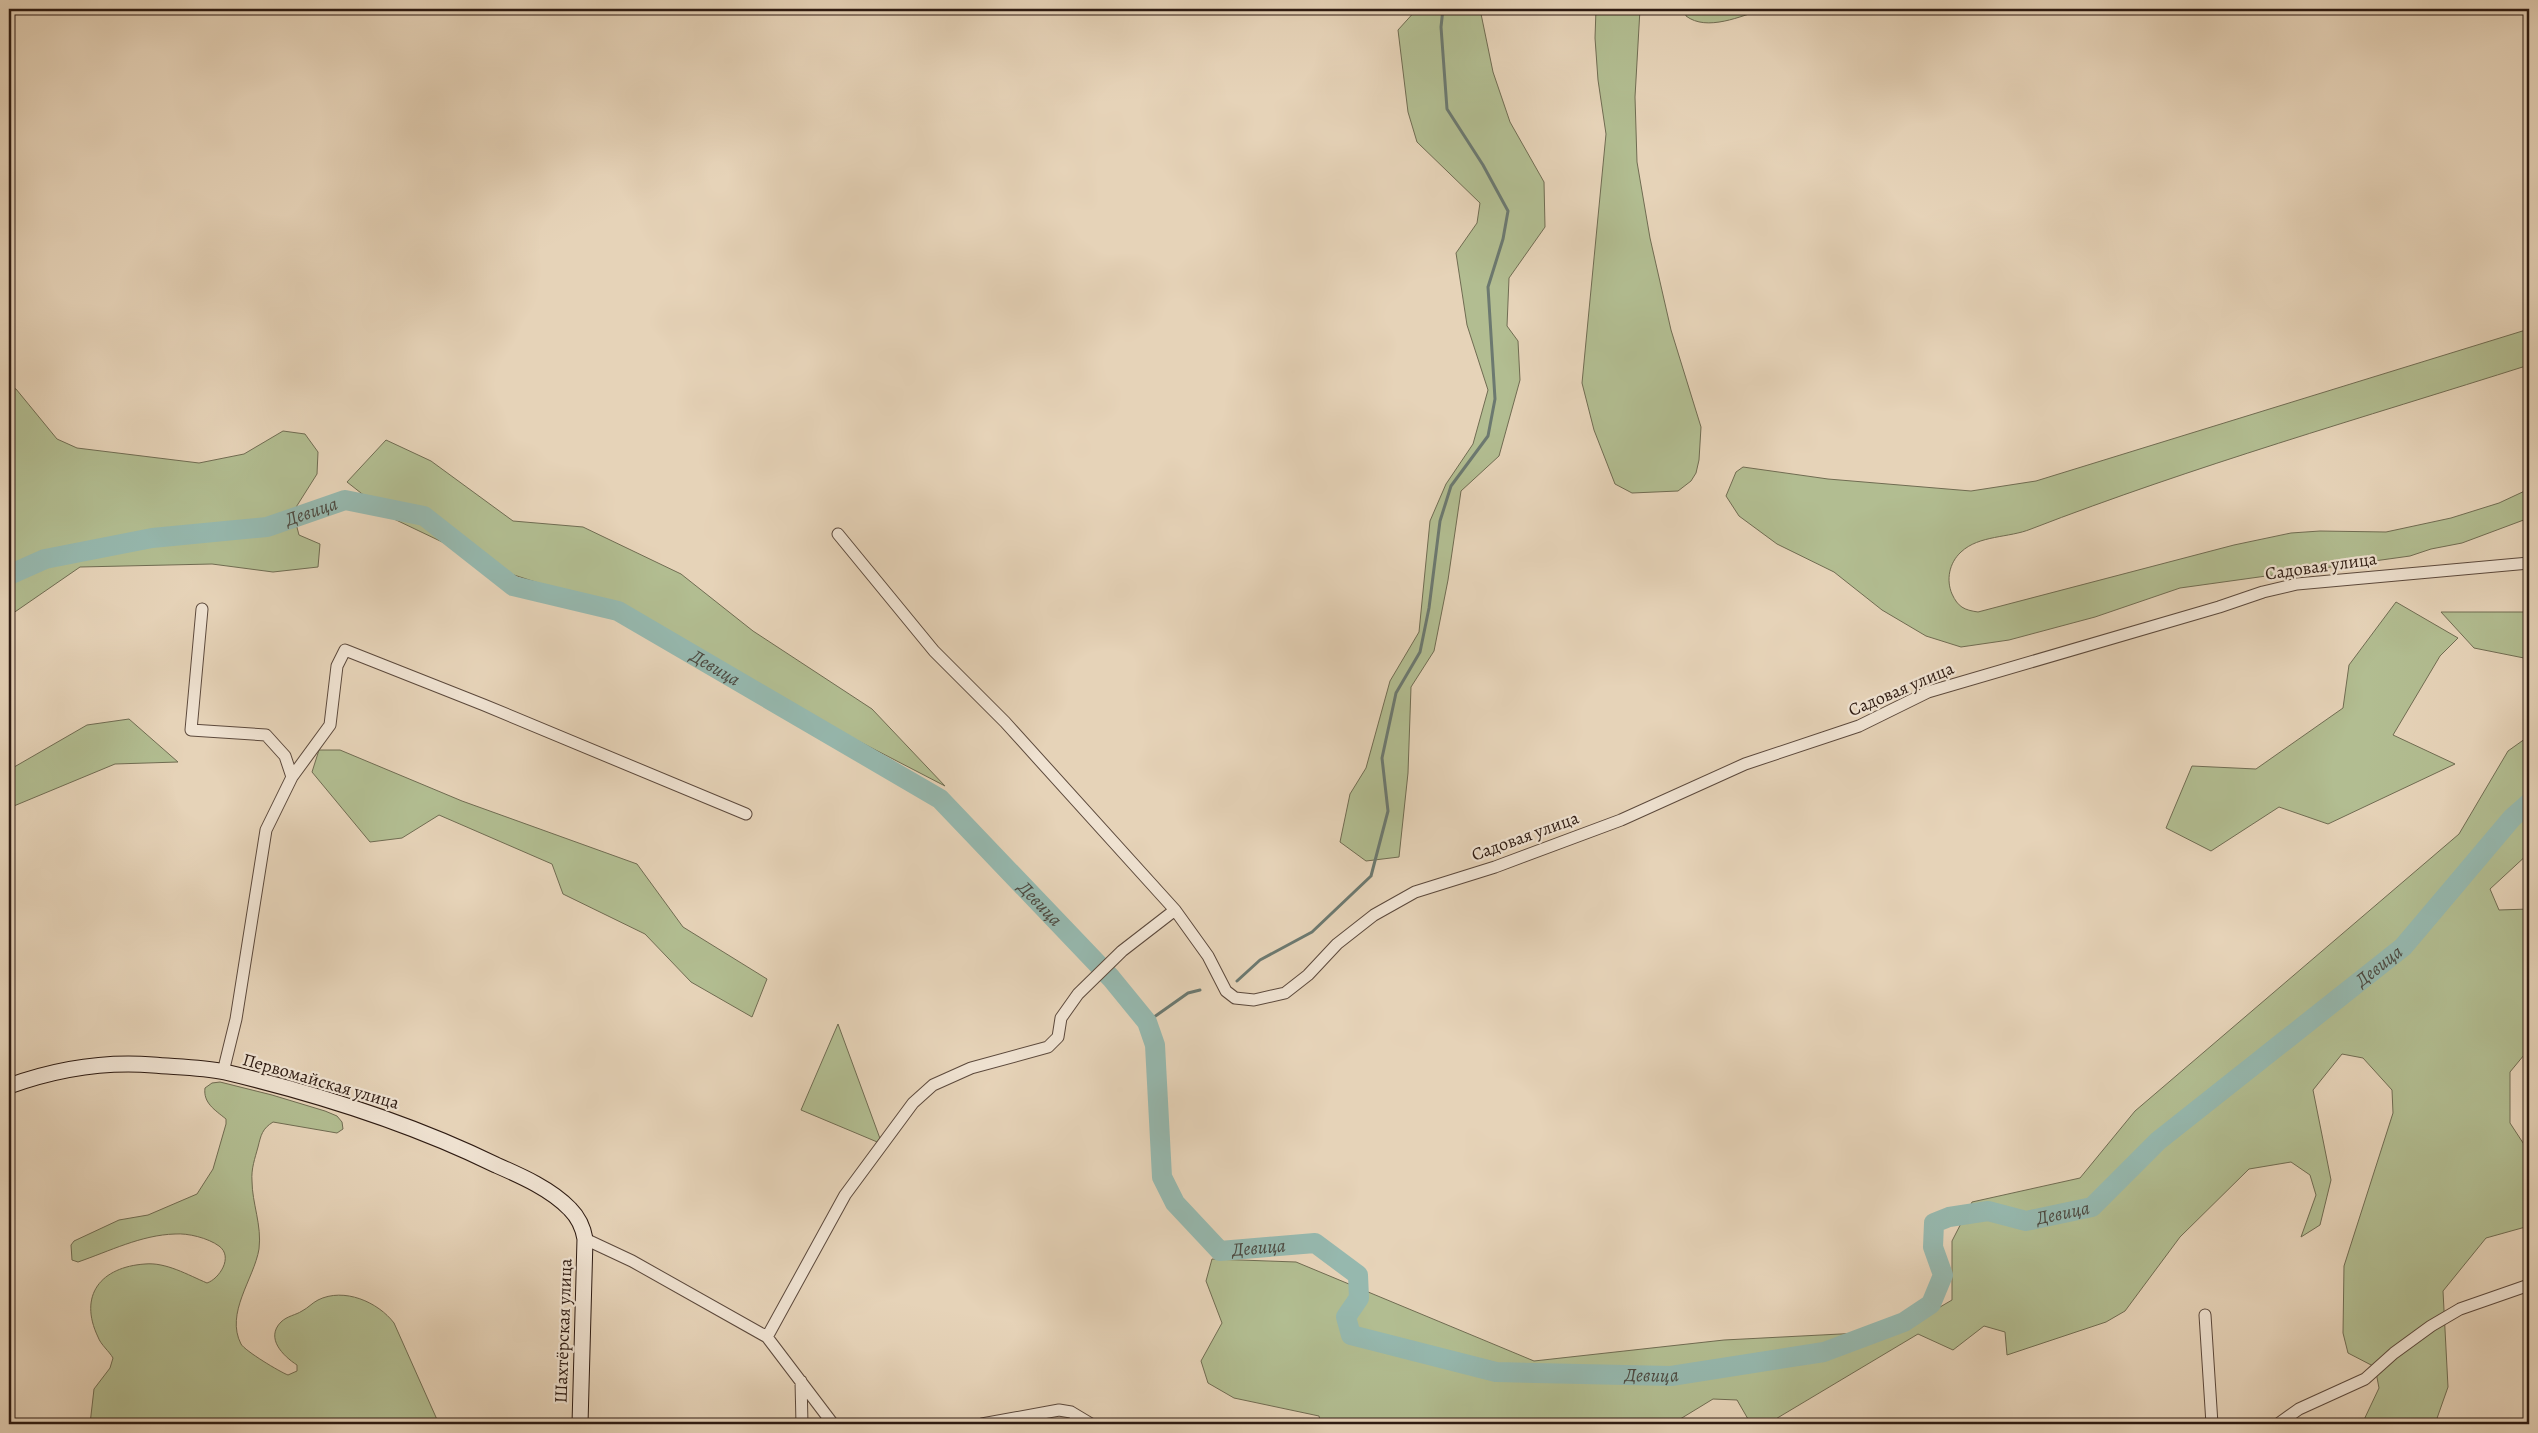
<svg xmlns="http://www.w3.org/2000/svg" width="2538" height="1433" font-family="Alegreya,serif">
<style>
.green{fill:#b2bd91;stroke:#706c52}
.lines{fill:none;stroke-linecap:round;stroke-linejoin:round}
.stream{stroke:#6c7970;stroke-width:3}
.river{stroke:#96b8ae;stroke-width:20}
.street-casing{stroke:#5c493c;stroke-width:13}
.secondary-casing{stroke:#2e1b12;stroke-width:17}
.street{stroke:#efe2d1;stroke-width:11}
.secondary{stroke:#efe2d1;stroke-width:15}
.labels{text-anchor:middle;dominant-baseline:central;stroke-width:4.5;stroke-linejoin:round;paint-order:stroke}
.street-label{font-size:18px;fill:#2e1b12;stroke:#efe2d1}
.water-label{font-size:19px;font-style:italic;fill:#4d4a41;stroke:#efe2d1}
</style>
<rect width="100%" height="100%" fill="#e6d3b8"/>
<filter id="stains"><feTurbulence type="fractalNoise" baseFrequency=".004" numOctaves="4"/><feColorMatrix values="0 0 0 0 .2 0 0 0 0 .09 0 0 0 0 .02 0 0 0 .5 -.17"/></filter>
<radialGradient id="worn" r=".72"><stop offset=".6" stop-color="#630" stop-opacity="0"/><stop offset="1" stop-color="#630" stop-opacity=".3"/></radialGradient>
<path class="green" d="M1417 9H1480L1493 72 1510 122 1544 182 1545 227 1509 278 1507 326 1518 341 1520 380 1499 456 1461 491 1448 580 1434 651 1411 687 1408 773 1399 857 1366 861 1340 842 1350 794 1366 768 1390 681 1419 632 1430 521 1446 484 1473 444 1488 390 1467 325 1456 253 1477 223 1480 203 1417 142 1408 112 1398 30Z
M1596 9H1640L1635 97 1637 162 1650 238 1671 330 1701 427 1699 460 1696 473 1691 481 1678 491 1632 493 1615 484 1594 430 1582 383 1606 134 1598 80 1595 38Z
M1685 9H1764C1741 16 1707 32 1686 16Z
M2529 329V365C2362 418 2194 466 2031 529 2009 538 1979 535 1961 552 1949 563 1946 580 1952 594 1958 607 1964 610 1978 612L2234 545 2291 533 2320 531 2386 532 2451 518 2499 503 2529 489V518L2462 543 2431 549 2410 556 2180 588 2095 617 2009 640 1961 647 1926 636 1882 610 1834 572 1777 544 1739 516 1726 496 1736 472 1743 467 1828 479 1971 491 2036 481Z
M9 386 16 389 57 439 77 448 199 463 244 454 283 431 305 434 318 452 317 474 293 512 299 535 320 544 318 567 273 572 212 564 80 567 9 616Z
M386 440 431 461 513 521 583 527 681 574 753 631 872 709 945 786 581 597 505 572 394 519 347 482Z
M2396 602 2458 638 2440 656 2393 735 2455 764 2328 824 2279 807 2211 851 2166 828 2192 766 2256 769 2343 708 2349 665Z
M2441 612H2529V659L2474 648Z
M129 719 178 762 115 764 9 808V770L87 725Z
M2529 736V853L2490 889 2499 910 2529 909V1049L2510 1072V1123L2529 1152V1226L2486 1238 2443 1291 2448 1387 2435 1424H2362L2379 1388 2375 1367 2348 1353 2343 1333 2344 1266 2393 1113 2392 1090 2363 1058 2342 1054 2313 1090 2331 1180 2320 1225 2301 1237 2316 1195 2310 1175 2291 1162 2249 1169 2180 1237 2125 1311 2106 1322 2007 1355 2005 1332 1984 1326 1953 1350 1918 1334 1769 1423 1748 1419 1737 1400 1713 1399 1672 1424H1321L1319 1416 1234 1398 1208 1383 1201 1361 1222 1323 1206 1281 1212 1259 1296 1262 1534 1361 1724 1340 1899 1331 1952 1300V1241L1972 1202 2080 1178 2135 1111 2459 834 2508 751Z
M319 750H340L462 801 637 864 683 927 767 979 752 1017 691 982 645 934 563 894 552 864 439 815 402 838 370 842 312 772Z
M838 1024 882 1144 801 1110Z
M220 1082 272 1095 325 1111 337 1116 342 1122 343 1129 337 1133 273 1122C262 1129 261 1135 258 1147 255 1158 251 1169 252 1181 252 1203 262 1225 259 1249 254 1279 225 1313 241 1344 245 1351 280 1372 288 1375L297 1371V1365C283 1356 265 1338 281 1322 287 1316 296 1315 302 1311 308 1308 312 1303 318 1300 344 1287 378 1302 394 1323L439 1424H90L94 1389 110 1368 113 1358C109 1351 101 1345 98 1337 78 1295 101 1267 145 1264 166 1262 188 1275 207 1283 219 1279 234 1257 219 1246 208 1238 188 1233 175 1234 141 1235 110 1251 78 1262L72 1260 71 1245 74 1241 119 1220 148 1215 197 1194 213 1169 226 1124V1119C215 1110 203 1103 205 1088L212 1083Z"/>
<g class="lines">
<path class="stream" d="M1237 981 1260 960 1312 932 1371 876 1388 811 1382 758 1396 693 1420 652 1429 608 1440 521 1451 486 1488 436 1495 399 1488 287 1503 239 1508 211 1483 165 1447 109 1441 27 1443 9
M1147 1022 1188 993 1200 990"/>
<path class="river" id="s1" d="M9 575 45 559 152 538 267 527 345 500 424 516 513 586 618 611 940 799 1111 978 1147 1022 1155 1045 1162 1177 1175 1203 1220 1251 1315 1243 1358 1275 1359 1298 1346 1317 1351 1335 1496 1372 1671 1376 1824 1352 1904 1322 1931 1304 1943 1275 1933 1247 1934 1223 1949 1217 1988 1211 2026 1221 2092 1207 2158 1141 2403 947 2512 818 2529 803"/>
<defs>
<path id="street" d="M838 534 934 651 1005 722 1175 910 1208 956 1226 991 1235 998 1254 1000 1285 993 1308 975 1337 944 1374 915 1415 892 1495 867 1621 820 1745 764 1859 726 1928 692 2219 607 2263 592 2297 584 2529 563
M202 609 191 730 266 735 285 756 292 777
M223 1072 236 1019 266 830 292 777 330 725 337 666 345 650 484 705 746 814
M585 1239 632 1261 767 1337 833 1424
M2205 1315 2212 1424
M767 1337 845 1195 913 1103 933 1085 971 1068 1048 1047 1058 1037 1061 1018 1078 994 1122 951 1175 910
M801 1381 802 1424
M982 1424 1059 1410 1071 1412 1091 1424
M2278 1424 2299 1409 2365 1379 2394 1353 2431 1326 2460 1309 2529 1285"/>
<path id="secondary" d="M9 1086C56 1069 103 1061 153 1065 176 1067 202 1067 225 1072 318 1094 410 1123 496 1165 521 1176 551 1189 570 1209 579 1218 583 1227 585 1239L580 1424"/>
</defs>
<use href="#street" class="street-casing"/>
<use href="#secondary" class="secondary-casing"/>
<use href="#street" class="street"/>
<use href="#secondary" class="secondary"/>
</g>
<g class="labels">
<g class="street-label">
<text transform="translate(2321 566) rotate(-8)">Садовая улица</text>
<text transform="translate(1901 689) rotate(-23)">Садовая улица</text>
<text transform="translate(1525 836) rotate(-20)">Садовая улица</text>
<text transform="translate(321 1081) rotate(16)">Первомайская улица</text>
<text transform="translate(563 1331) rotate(-88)">Шахтёрская улица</text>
</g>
<g class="water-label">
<text stroke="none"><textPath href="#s1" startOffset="311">Девица</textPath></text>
<text stroke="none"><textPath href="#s1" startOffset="761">Девица</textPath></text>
<text stroke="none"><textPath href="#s1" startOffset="1166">Девица</textPath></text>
<text stroke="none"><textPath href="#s1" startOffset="3011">Девица</textPath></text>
<text stroke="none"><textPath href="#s1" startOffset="2606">Девица</textPath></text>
<text stroke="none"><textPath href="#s1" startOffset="1616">Девица</textPath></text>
<text stroke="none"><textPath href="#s1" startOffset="2096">Девица</textPath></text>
</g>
</g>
<rect width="2538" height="1433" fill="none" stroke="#e6d3b8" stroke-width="30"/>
<rect x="10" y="10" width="2518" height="1413" fill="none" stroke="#2e1b12" stroke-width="2.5"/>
<rect x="15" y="15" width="2508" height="1403" fill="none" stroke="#2e1b12"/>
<rect width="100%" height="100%" filter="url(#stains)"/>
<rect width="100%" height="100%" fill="url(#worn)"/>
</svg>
